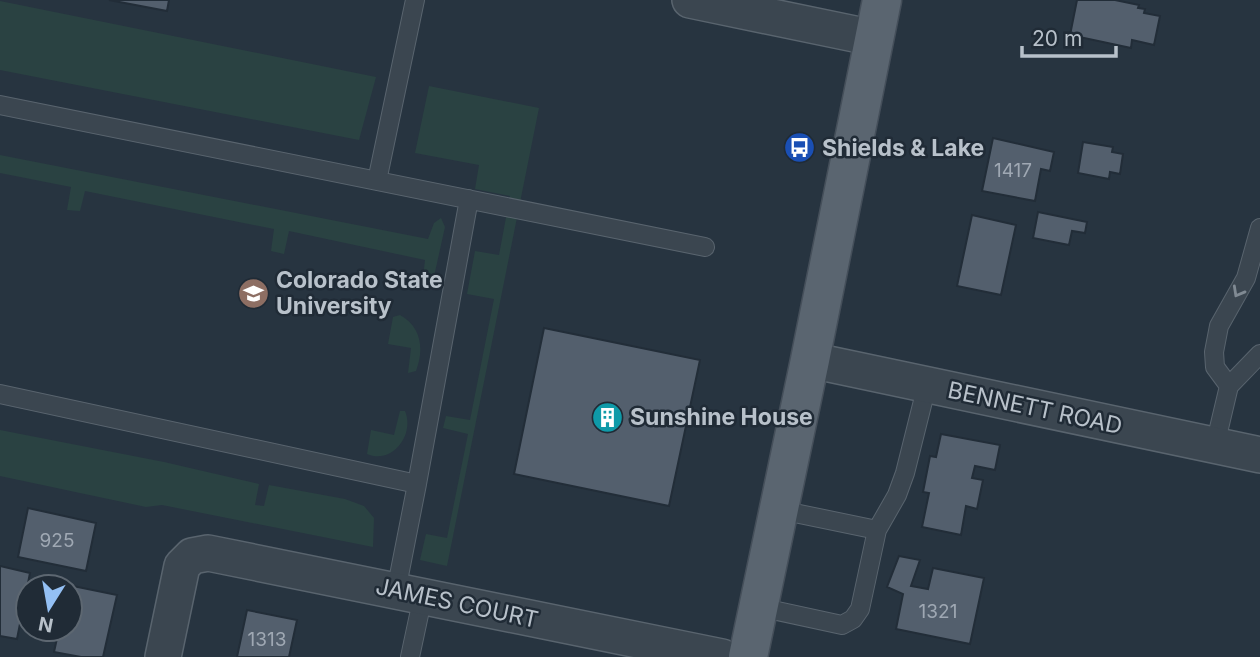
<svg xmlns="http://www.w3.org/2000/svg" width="1260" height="657" font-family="Inter,sans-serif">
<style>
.green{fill:#2a4242}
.building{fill:#535f6d;stroke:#222d38;stroke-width:2}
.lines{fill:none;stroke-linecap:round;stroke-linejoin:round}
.lane-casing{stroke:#59646e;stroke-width:20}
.street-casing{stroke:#59646e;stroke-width:38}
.primary-casing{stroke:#454f5a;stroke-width:41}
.lane{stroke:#3b4650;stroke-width:18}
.street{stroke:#3b4650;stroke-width:35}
.primary{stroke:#5a6570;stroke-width:38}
.oneway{stroke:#808a93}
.labels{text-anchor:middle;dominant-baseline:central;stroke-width:5;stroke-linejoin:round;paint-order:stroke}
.number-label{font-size:19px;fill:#9fa8b3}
.poi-label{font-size:23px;font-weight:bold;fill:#b8c1ca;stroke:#202b36;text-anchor:start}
.street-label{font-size:23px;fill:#b8c1ca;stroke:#202b36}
</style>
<rect width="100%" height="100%" fill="#273440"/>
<path class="green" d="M0 1 376 77 359 140 0 70Z
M429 86 539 108 447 566 420 560 426 534 447 538 468 434 443 428 446 416 470 420 494 299 467 294 475 251 499 255 510 196 475 189 479 165 415 153Z
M0 155 428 239 434 223 441 218 445 227 433 281 427 285 423 278 425 260 289 231 284 254 271 251 274 229 85 191 80 211 67 210 71 187 0 173Z
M400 315C422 327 424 350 416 371L408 373 411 348 388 344 393 317Z
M400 411H405C415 435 392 465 367 454L371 430 394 435Z
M0 430 164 462 259 484 255 505 264 506 269 485 345 499 364 506 374 518 373 547 162 505 146 507 0 476Z"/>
<path class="building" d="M109 0H169L167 11Z
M1077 0H1115L1139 5 1138 8 1145 9 1144 13 1160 16 1154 45 1132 40 1131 48 1070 35Z
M993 138 1054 152 1050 171 1041 169 1035 201 982 191Z
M1083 142 1113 147 1112 152 1123 154 1120 174 1110 172 1109 179 1078 173Z
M1038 212 1087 222 1085 233 1072 231 1069 245 1033 238Z
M972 215 1016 225 1001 295 957 286Z
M544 328 700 360 669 506 514 474Z
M941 434 1000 445 995 470 975 466 972 478 983 480 977 509 966 506 961 535 922 527 929 493 923 492 930 456 936 457Z
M28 508 96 523 86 571 18 557Z
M899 556 920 560 911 586 928 589 933 568 984 578 970 644 896 629 903 594 887 587Z
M0 566 30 573 17 639 0 636Z
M68 585 117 595 103 657H81L54 652 59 629H70V587Z
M247 610 297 620 289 657H237Z"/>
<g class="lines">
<defs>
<path id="lane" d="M0 105 705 247
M377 181 415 0
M1229 386 1215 367 1214 352 1219 326 1246 278 1260 228
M0 394 417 484 469 199
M1215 445 1229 386 1260 354
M780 510 877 530
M396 591 417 484
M759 607 842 625 853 619 860 609 877 530 897 495 905 473 927 385
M410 657 423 596"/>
<path id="street" d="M690 0 874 38
M810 360 1260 455
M163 657 182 566 192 556 208 553 722 657"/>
<path id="primary" d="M748 657 810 360 882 0"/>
</defs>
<use href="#lane" class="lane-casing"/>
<use href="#street" class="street-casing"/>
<use href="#primary" class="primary-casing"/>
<use href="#lane" class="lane"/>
<use href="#street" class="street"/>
<use href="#primary" class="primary"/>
</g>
<defs><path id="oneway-chevron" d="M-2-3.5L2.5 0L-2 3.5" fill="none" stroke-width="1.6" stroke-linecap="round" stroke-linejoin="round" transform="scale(1.75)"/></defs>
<use class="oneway" href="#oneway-chevron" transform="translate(1238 292) rotate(119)"/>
<defs>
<symbol id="bus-disc" viewBox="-11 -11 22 22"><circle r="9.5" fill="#1a4fb4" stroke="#202b36"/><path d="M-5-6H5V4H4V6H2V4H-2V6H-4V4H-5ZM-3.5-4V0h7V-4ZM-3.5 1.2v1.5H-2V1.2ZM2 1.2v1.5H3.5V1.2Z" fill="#fff"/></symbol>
<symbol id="university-disc" viewBox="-11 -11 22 22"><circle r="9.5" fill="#8d6e63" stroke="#202b36"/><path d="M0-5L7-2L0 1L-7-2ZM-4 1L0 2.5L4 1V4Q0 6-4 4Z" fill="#fff"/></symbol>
<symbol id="building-disc" viewBox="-11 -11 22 22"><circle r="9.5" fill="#0f9aa8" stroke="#202b36"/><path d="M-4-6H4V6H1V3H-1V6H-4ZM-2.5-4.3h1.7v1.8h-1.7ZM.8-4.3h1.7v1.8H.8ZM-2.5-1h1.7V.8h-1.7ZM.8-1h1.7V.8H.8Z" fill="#fff"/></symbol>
</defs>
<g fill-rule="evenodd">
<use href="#bus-disc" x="782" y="130" width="35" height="35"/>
<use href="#university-disc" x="236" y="276" width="35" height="35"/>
<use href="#building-disc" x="590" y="400" width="35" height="35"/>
</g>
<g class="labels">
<g class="number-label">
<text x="1013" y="170">1417</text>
<text x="57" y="540">925</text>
<text x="938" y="611">1321</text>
<text x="267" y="639">1313</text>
</g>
<g class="poi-label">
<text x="822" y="148">Shields &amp; Lake</text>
<text x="276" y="280">Colorado State<tspan x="276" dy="26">University</tspan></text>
<text x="630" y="417">Sunshine House</text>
</g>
<g class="street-label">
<text transform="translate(1035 408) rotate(12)">BENNETT ROAD</text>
<text transform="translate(457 603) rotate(12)">JAMES COURT</text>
</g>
</g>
<g transform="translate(49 608) rotate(191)"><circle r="33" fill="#202b36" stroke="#5d6771" stroke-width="2"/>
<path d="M0-5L12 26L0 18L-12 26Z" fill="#94c0f4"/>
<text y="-10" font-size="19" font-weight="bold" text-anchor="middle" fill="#b8c1ca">N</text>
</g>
<path d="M1022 46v10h94v-10" fill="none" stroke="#b8c1ca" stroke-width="3.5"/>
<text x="1032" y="46" font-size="21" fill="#b8c1ca" stroke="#202b36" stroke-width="5" paint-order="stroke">20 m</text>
</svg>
